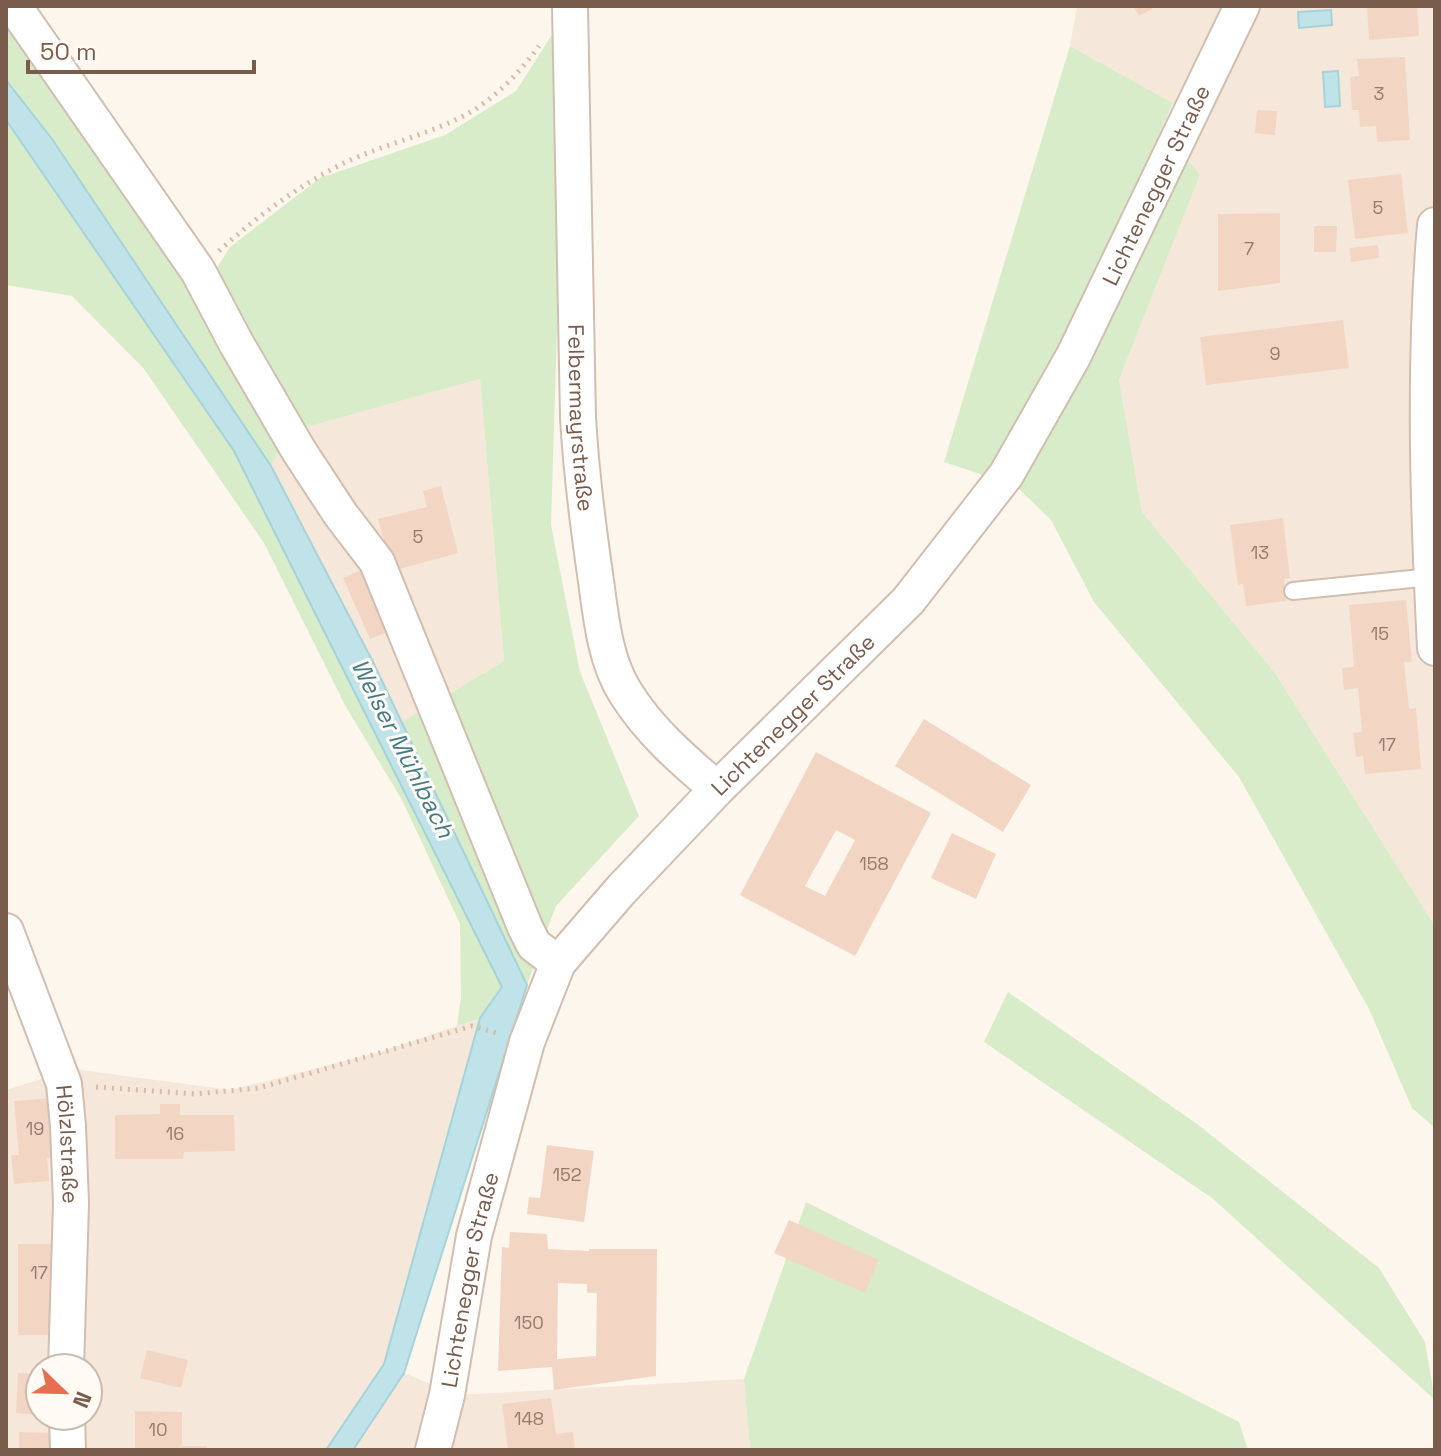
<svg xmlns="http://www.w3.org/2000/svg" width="1441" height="1456" font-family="'Space Grotesk',sans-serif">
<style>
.residential{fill:#f5e8da;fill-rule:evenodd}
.green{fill:#d8ecc9}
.water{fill:#bfe3e8;stroke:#a5d3da;stroke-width:2}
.building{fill:#f3d5c3;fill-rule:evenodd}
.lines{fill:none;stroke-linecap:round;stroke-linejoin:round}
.lane-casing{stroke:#d1beb0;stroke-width:20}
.street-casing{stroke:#d1beb0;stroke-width:38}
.path{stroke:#d9b8a5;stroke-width:5;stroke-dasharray:2 6;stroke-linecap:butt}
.lane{stroke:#fff;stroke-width:16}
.street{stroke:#fff;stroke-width:34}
.labels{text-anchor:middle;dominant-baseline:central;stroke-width:6;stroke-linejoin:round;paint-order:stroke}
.number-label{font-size:18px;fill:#987a6a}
.street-label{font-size:22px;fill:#7a5c4d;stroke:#fffaf3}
.water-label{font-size:24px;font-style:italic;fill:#437c86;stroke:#fffaf3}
</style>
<rect width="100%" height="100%" fill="#fdf6ec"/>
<path class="residential" d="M1077 6H1435V926L1275 673 1142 512 1119 380 1200 175 1183 154 1173 103 1070 46Z
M480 379 504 661 402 722 271 466 287 432Z
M480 1018 384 1364 326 1450H6V1090L73 1069 231 1090 380 1052ZM40 1368H88V1416H40Z
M404 1373 457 1395 744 1379 750 1450H353Z"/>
<path class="green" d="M6 16 198 297 230 247 320 178 445 135 516 91 557 27 559 268 551 525 580 672 639 816 556 906 527 985 402 722 504 661 480 379 288 432 271 466 52 139 6 80Z
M1070 46 1173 103 1115 233 1026 413 983 475 944 462Z
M6 120 234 451 502 987 480 1018 457 1026 461 997 460 924 402 800 346 707 264 543 144 369 72 296 6 285Z
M1183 154 1200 175 1119 380 1142 512 1275 673 1435 926V1128L1412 1108 1369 1009 1239 777 1094 602 1051 520 1013 483Z
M1008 992 1197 1124 1379 1268 1425 1342 1435 1400 1212 1198 984 1042Z
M806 1202 1239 1422 1248 1450H750L744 1379Z"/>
<path class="water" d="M1331 10 1332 25 1299 28 1298 12Z
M1338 71 1340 106 1325 107 1323 72Z
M6 80 52 139 271 466 373 662 527 985 404 1373 353 1450H326L384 1364 480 1018 502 987 234 451 6 120Z"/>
<path class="building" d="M1133 6H1157L1139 16Z
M1367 6H1417L1419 36 1369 40Z
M1405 57 1410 140 1377 142 1376 126 1360 127 1359 110H1352L1350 77 1359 76 1357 59Z
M1257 110 1277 111 1275 135 1255 133Z
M1401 174 1408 233 1355 239 1348 180Z
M1280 213V283L1218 291V214Z
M1314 226H1337L1336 252H1314Z
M1378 245 1379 258 1351 262 1350 248Z
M1343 320 1349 368 1206 385 1200 337Z
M441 486 458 553 392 571 378 519 427 507 423 491Z
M1283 518 1290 578 1284 579 1286 601 1246 606 1243 584 1238 585 1230 525Z
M368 567 395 629 370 639 343 578Z
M1406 600 1412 662H1404L1409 709 1416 708 1421 769 1365 774 1363 756 1356 757 1353 733 1362 732 1358 688 1344 690 1342 668 1354 667 1349 605Z
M924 719 1031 785 1003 832 895 766Z
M816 752 931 813 855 956 740 895ZM836 830 855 840 825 896 805 886Z
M952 833 996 854 976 899 931 878Z
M51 1098 56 1157 47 1158 49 1181 14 1184 11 1155H19L14 1101Z
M160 1104H180V1115H234L235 1151 184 1152 183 1159H115V1115L160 1114Z
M547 1145 594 1151 584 1222 527 1214 529 1197 540 1198Z
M789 1220 879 1260 865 1293 774 1253Z
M510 1232 547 1234 548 1249 589 1251V1249H657L656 1376 554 1390 552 1367 498 1371 502 1247 509 1248ZM558 1283 587 1284V1293H597L596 1356 557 1359Z
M18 1244H61V1301L50 1300 49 1335H18Z
M147 1350 188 1360 181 1388 140 1378Z
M18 1373 40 1374V1415L16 1413Z
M551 1398 556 1434 573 1432 575 1450H508L502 1404Z
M135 1411 182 1412V1446H206V1450H135Z
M19 1432 54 1433V1450H19Z"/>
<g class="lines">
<defs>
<path id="lane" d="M1293 591 1431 577"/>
<g id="street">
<path d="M14 6 198 271 236 343 299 451 341 515 377 562 525 927 534 945 558 963"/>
<path id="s1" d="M570 6 578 417C581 472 588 526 596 581 601 618 605 660 625 692 649 731 683 760 717 789"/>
<path d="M1435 225C1423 365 1428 508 1435 648"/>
<path id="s2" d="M6 931 64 1084 68 1126 71 1203 66 1368"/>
<path d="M67 1416 68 1450"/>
<path id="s3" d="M433 1450 447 1395 474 1236 527 1042 558 963 621 890 717 789 908 601 1006 475 1073 357 1242 6"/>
</g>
</defs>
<use href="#lane" class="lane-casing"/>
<use href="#street" class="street-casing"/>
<path class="path" d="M219 251C255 218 294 189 338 166 381 144 432 135 474 110 500 93 521 71 539 46
M96 1087 195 1094 259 1088 472 1026 500 1034"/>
<use href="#lane" class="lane"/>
<use href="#street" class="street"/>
</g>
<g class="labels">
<g class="number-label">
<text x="1379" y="93">3</text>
<text x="1378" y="207">5</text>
<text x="1249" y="248">7</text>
<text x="1275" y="353">9</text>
<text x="418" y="536">5</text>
<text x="1260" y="552">13</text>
<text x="1380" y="633">15</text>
<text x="1387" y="744">17</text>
<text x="874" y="863">158</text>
<text x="35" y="1128">19</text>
<text x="175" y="1133">16</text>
<text x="567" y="1174">152</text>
<text x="39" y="1272">17</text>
<text x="529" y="1322">150</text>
<text x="529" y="1418">148</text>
<text x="158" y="1429">10</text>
</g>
<g class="street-label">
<text stroke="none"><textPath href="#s3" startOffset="1494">Lichtenegger Straße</textPath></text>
<text stroke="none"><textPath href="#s1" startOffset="412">Felbermayrstraße</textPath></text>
<text stroke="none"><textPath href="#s3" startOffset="846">Lichtenegger Straße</textPath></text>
<text stroke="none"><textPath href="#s2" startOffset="224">Hölzlstraße</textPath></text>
<text stroke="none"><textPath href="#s3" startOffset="174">Lichtenegger Straße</textPath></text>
</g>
<g class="water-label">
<text transform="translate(403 748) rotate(63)">Welser Mühlbach</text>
</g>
</g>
<rect width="1441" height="1456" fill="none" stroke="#7a5c4d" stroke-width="16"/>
<g transform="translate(64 1392) rotate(113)"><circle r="38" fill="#fffaf3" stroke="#cabbb1" stroke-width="2"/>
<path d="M0-6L14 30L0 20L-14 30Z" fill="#e76f51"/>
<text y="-12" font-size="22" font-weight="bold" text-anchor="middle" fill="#7a5c4d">N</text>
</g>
<path d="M28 60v12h226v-12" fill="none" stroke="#7a5c4d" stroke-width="4"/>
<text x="40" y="60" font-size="24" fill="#7a5c4d" stroke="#fffaf3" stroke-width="6" paint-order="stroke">50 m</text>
</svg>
